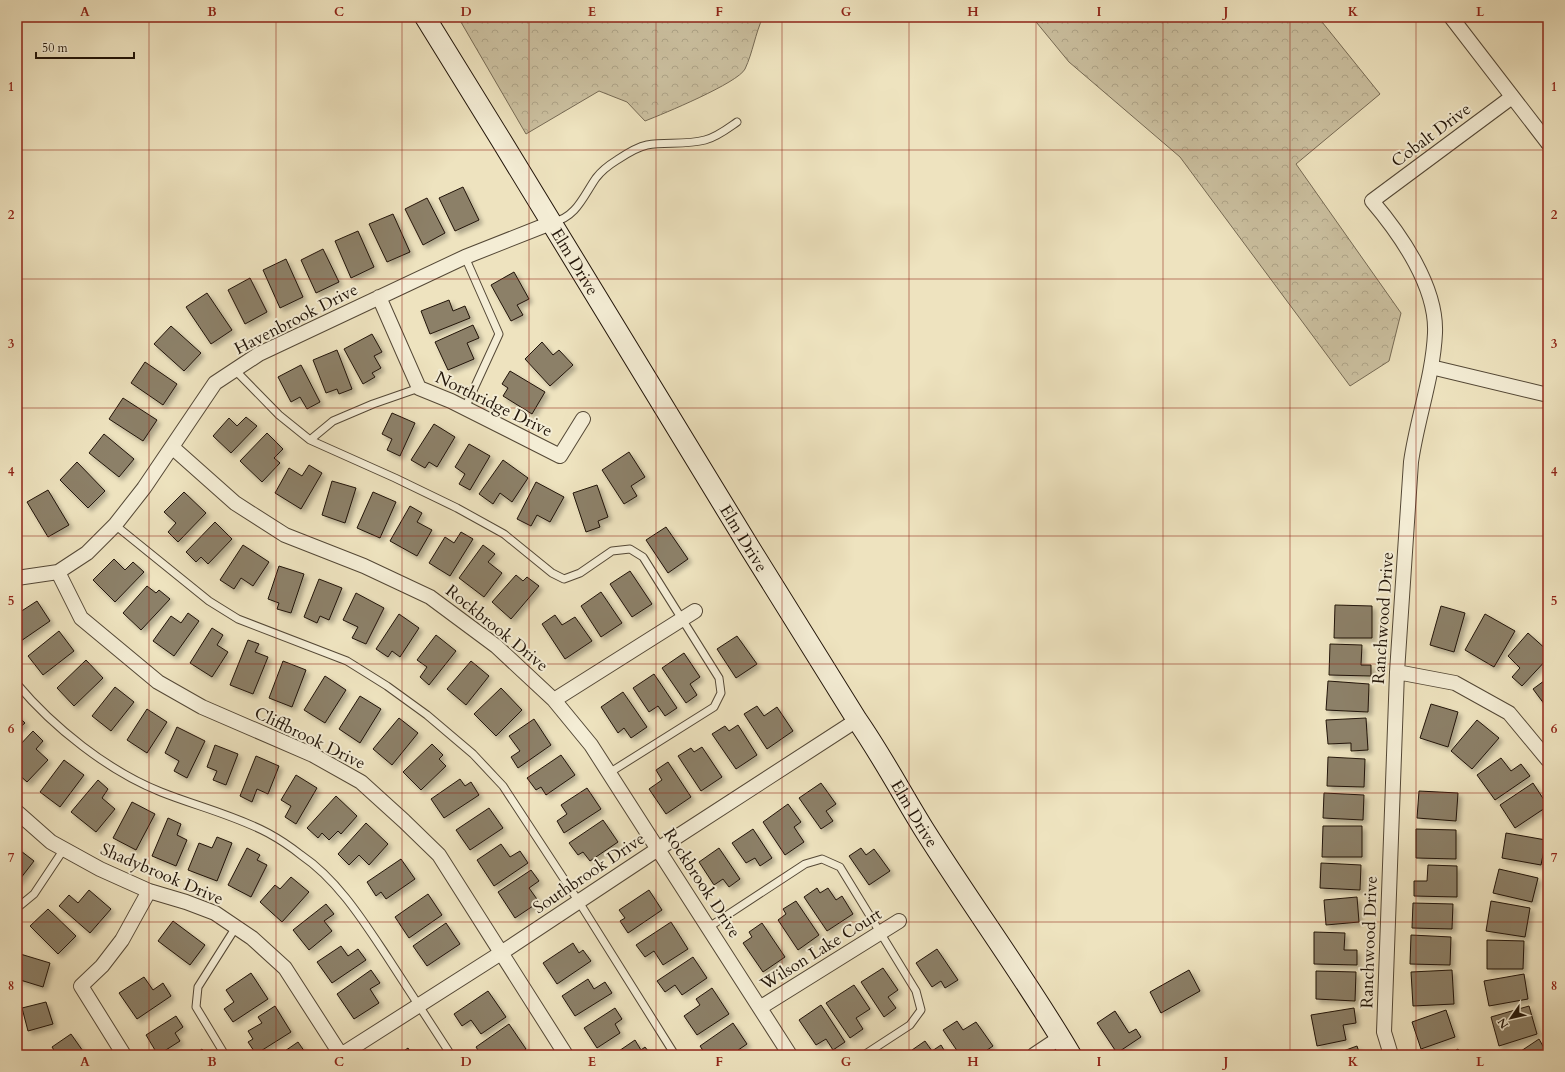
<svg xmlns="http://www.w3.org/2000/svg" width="1565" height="1072" font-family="Cardo,serif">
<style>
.forest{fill:url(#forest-crowns);stroke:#766a54}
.building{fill:#8c8067;stroke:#211408;filter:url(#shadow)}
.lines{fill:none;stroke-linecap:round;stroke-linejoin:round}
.lane-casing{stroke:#544836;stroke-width:9}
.street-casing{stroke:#544836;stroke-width:16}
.secondary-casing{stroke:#211408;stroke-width:22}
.lane{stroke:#f4edd5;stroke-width:7}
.street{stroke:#f4edd5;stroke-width:14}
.secondary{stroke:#f4edd5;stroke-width:20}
.grid{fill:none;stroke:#8f2418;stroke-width:1;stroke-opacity:0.55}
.labels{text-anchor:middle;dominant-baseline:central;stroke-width:4;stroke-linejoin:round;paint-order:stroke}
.street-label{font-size:17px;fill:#211408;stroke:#f4edd5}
.neatline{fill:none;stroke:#8f2418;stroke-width:1.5}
.grid-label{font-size:13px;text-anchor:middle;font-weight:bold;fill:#8f2418}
</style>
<defs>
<pattern id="forest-crowns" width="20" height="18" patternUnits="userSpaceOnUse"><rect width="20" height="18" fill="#cbc0a0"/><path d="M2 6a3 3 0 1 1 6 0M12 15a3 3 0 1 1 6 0" fill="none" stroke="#aea488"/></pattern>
<filter id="shadow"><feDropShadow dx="3.5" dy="3.5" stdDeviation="2" flood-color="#0004"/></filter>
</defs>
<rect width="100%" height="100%" fill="#eee3bf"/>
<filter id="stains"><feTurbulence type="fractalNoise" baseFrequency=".005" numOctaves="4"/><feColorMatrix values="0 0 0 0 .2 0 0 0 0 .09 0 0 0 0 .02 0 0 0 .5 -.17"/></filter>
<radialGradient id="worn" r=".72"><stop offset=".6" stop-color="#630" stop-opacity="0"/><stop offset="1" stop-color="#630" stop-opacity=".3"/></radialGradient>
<path class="forest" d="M458 17H763C755 34 753 52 745 69 738 83 663 114 645 121L627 102 599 91 526 134Z
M1032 17H1318L1380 94 1296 164 1401 313 1389 361 1350 386 1180 157 1069 62Z"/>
<path class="building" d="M463 187 479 220 455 231 439 198Z
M427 198 445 233 423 245 405 209Z
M393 214 410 252 387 262 369 224Z
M358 231 374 267 351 278 335 241Z
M323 249 339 282 316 293 301 260Z
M286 259 303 297 280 308 263 270Z
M514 272 529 299 517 305 523 315 511 321 491 285Z
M250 278 267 312 245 324 228 290Z
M207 293 232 330 211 344 186 307Z
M449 300 453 311 465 306 470 318 430 334 421 311Z
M473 325 479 338 467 343 474 359 448 370 435 342Z
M171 326 201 353 184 371 154 344Z
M372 334 382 352 374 356 381 368 372 373 375 377 363 384 344 349Z
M542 342 553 355 559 350 573 365 550 386 525 359Z
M337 350 352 389 339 394 337 389 326 393 313 360Z
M145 362 177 384 163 405 131 383Z
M301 365 320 402 307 409 300 397 291 402 278 377Z
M510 371 545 392 532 414 503 396 508 388 502 384Z
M123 398 157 420 143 441 109 419Z
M392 413 415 423 400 456 387 450 392 439 382 434Z
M246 417 257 426 231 453 213 436 229 418 237 426Z
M434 424 455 437 437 467 429 462 425 468 411 460Z
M267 433 283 449 274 458 280 463 262 482 240 461Z
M104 434 134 459 119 477 89 453Z
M469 444 490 456 470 490 459 484 465 474 455 467Z
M629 452 645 477 631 486 637 496 624 504 602 470Z
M503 460 528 478 512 502 500 493 493 504 479 494Z
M77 462 105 491 88 508 60 480Z
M309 465 322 473 301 509 275 493 289 468 302 476Z
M332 481 356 488 345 523 322 515Z
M536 482 564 497 550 522 537 515 531 526 517 519Z
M597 485 608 517 598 521 600 527 586 532 573 493Z
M48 490 69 525 48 537 27 502Z
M184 492 206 513 178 542 168 532 176 523 164 512Z
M373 492 396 502 380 538 357 528Z
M410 506 422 513 417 522 432 530 417 556 390 541Z
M215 522 232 539 208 564 201 557 196 562 186 552Z
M666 527 688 559 668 573 646 540Z
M461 532 473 539 450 576 429 563 445 537 454 543Z
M243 545 269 562 253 586 241 578 234 589 220 580Z
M483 545 495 554 488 562 502 573 484 597 459 578Z
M114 559 125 570 133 562 144 572 115 602 93 580Z
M279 566 304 574 291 613 277 609 279 603 268 599Z
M630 571 652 604 632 617 610 584Z
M516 575 523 581 527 577 539 586 511 619 492 602Z
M319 579 342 588 329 620 320 616 317 623 304 617Z
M147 586 156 593 159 590 170 599 141 630 123 613Z
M601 592 622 623 601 637 581 606Z
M356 593 384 608 366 644 352 638 358 627 343 620Z
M37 601 50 621 18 643 17 614Z
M1335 605 1372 606V638H1334Z
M1441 606 1465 613 1454 652 1430 645Z
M188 613 199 621 174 656 153 641 171 616 181 623Z
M399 614 419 628 400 657 392 651 388 657 376 649Z
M1485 614 1515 631 1494 667 1465 650Z
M555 615 562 625 575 617 592 641 565 659 542 624Z
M212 628 223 635 217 645 228 652 212 677 190 663Z
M59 631 74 651 43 675 28 656Z
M1528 633 1548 651V658L1522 686 1512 677 1520 668 1508 656Z
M436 635 456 651 429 685 420 677 427 667 417 660Z
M737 636 757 664 736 678 717 649Z
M248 640 259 644 255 652 268 657 253 694 230 685Z
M1330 644 1362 645 1361 665H1371V676L1329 675Z
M684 653 700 677 690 684 697 695 686 703 662 668Z
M86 660 103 678 74 706 57 688Z
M283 661 306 670 292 707 269 698Z
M471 661 489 676 466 705 447 689Z
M654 674 677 708 665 716 658 706 649 712 633 688Z
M325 676 346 690 325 723 304 710Z
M1548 678V709L1533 689Z
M1328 681 1369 684 1368 712 1326 710Z
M115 687 134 702 111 731 92 716Z
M501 688 522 710 496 736 474 714Z
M623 692 647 727 631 738 624 728 618 733 601 707Z
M360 696 381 709 360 743 339 729Z
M1431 704 1458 712 1448 747 1420 738Z
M757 706 764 716 777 707 793 731 767 749 744 714Z
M147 709 167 722 147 753 127 740Z
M17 715 25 723 17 730Z
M399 718 418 733 392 765 373 749Z
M1366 718 1368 750 1351 751V743L1328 744 1326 720Z
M534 719 551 745 518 768 511 757 520 751 509 736Z
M1477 720 1499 738 1472 769 1451 751Z
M738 725 757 755 736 769 712 734 725 726 729 731Z
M177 727 205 741 187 778 174 771 179 761 165 753Z
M33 731 43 741 36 749 48 760 27 782 17 773V748Z
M432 744 443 755 439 759 446 766 421 790 403 772Z
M215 745 238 754 226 785 213 780 217 771 207 767Z
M702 747 722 777 701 791 678 756 691 748 694 752Z
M561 755 575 775 546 795 541 787 536 790 527 778Z
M256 756 279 766 268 794 257 789 252 802 240 796Z
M1328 757 1365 759 1364 787 1327 786Z
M1501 758 1511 771 1521 764 1530 776 1495 800 1477 775Z
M64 760 84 775 60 807 40 792Z
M668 762 691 797 666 814 649 789 662 780 656 770Z
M296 775 317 788 296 824 285 817 291 806 281 800Z
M460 779 465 786 471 782 479 795 444 818 431 799Z
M98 780 108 789 102 798 115 809 96 832 71 812Z
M821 783 836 804 826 811 833 821 821 829 799 798Z
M1533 783 1548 806 1515 828 1500 805Z
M587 788 601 809 564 833 557 821 567 814 561 805Z
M1419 791 1458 793 1456 821 1417 818Z
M1324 793 1364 795 1363 820 1323 818Z
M336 796 357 816 341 834 338 831 329 840 322 833 318 838 307 828Z
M132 802 155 814 136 850 113 838Z
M788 804 801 822 794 827 804 842 785 855 763 822Z
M489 808 503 828 470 850 456 830Z
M168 818 181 824 177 835 187 840 176 866 152 856Z
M603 820 618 842 590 861 583 852 578 855 569 843Z
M366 823 388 844 369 865 359 855 349 865 338 854Z
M1323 826H1362V857H1322Z
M753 829 772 858 760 866 755 858 746 863 732 843Z
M1416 829 1456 830V859L1416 858Z
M1506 833 1546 840 1541 865 1502 858Z
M217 837 232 843 217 881 188 870 199 843 212 848Z
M501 844 510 857 520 851 528 863 494 886 477 860Z
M17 848 34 861 17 883Z
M247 848 260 855 257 860 267 865 251 897 228 885Z
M719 848 740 879 729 887 723 879 714 885 699 862Z
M861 848 866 855 874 849 890 871 869 885 849 856Z
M401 859 415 879 386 899 381 892 376 896 367 882Z
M1321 863 1361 865 1360 890 1320 888Z
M1428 865 1457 866V897L1414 896V881H1427Z
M1499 869 1538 878 1532 902 1493 893Z
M531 870 539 881 529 888 539 902 515 918 498 892Z
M291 877 309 892 282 922 260 902 275 885 280 889Z
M817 888 820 893 828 888 836 900 842 896 853 914 827 931 804 897Z
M89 890 111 909 90 933 59 906 69 895 78 903Z
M649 890 662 910 628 933 620 921 625 918 619 910Z
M428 894 442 915 409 938 395 917Z
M1357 897 1359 922 1326 925 1324 900Z
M796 901 819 935 798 950 778 920 786 914 783 909Z
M1491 901 1530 908 1525 937 1486 931Z
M1413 903 1453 904 1452 929 1412 928Z
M326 904 334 914 324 921 332 931 309 950 293 930Z
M48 909 76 936 58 954 30 926Z
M173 921 205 945 190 965 158 941Z
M671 922 688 949 663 965 654 951 645 957 636 945Z
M446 923 460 944 427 966 413 946Z
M762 923 785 957 763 972 743 943 752 937 749 932Z
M1314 932 1345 933 1344 950H1357V965L1314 964Z
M1411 935 1451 937 1450 965 1410 964Z
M1487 940 1524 941 1523 969H1487Z
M573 943 579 953 583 950 591 961 557 984 543 963Z
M341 946 348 956 358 949 366 960 332 983 317 962Z
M937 949 958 980 945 988 941 981 932 987 916 963Z
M17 953 50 963 43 987 17 979Z
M693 957 707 978 682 995 675 985 665 992 657 981Z
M883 968 898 990 888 997 896 1008 884 1017 861 982Z
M371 970 380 983 370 989 379 1003 354 1019 337 994Z
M1189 970 1200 991 1161 1013 1150 992Z
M1452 970 1454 1004 1413 1006 1411 972Z
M1316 971 1356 972 1355 1001 1316 999Z
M251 973 268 999 233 1022 224 1009 234 1002 226 990Z
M1524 974 1528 999 1489 1006 1484 981Z
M144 977 153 990 163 983 171 996 137 1019 119 993Z
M588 979 594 989 605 982 612 993 575 1016 562 996Z
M854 985 870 1009 856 1018 863 1029 850 1038 826 1003Z
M712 988 729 1014 697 1035 684 1016 700 1005 696 999Z
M488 991 506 1017 481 1034 471 1020 462 1026 454 1014Z
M46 1002 53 1024 28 1031 22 1008Z
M821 1005 845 1042 833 1050 826 1039 816 1045 799 1020Z
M275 1006 291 1032 256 1054 248 1042 253 1039 248 1031 262 1023 258 1017Z
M1529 1006 1537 1034 1499 1046 1491 1017Z
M615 1008 622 1019 615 1024 620 1033 597 1048 584 1028Z
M1354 1008 1356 1023 1343 1025 1346 1040 1317 1046 1311 1015Z
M1446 1010 1455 1037 1421 1049 1412 1022Z
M1115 1011 1129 1033 1136 1029 1141 1037 1117 1053 1097 1023Z
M176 1016 183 1027 175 1033 180 1041 158 1055 146 1035Z
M957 1021 963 1030 976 1022 993 1046 980 1055H960L943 1030Z
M733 1023 747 1044 731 1055H706L700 1046Z
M509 1024 526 1049 518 1055H481L476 1047Z
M71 1034 85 1054 57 1055 52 1047Z
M1539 1039 1548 1055H1515Z
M635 1040 641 1050 645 1047 651 1055H613Z
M925 1041 932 1051 941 1045 947 1055H915L912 1050Z
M298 1042 307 1055H279Z
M1357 1046 1360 1055H1332Z
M408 1048 412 1055H398Z
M202 1049 206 1055H194Z
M1458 1049 1462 1055H1448Z"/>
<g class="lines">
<defs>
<path id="lane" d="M553 222C576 218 584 195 596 178 602 170 609 165 617 160 626 154 637 147 647 145 666 142 686 145 705 140 717 137 727 129 737 122
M235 370 279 415 310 440 395 478 457 508 504 534 552 573 564 579 580 573 612 551 630 549 643 557 719 678 721 693 714 707 609 773
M465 408 499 334 465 257
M310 440 333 421 373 404 419 388
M115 525 209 601 238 619 347 661 387 686 427 715 473 754 503 786 579 902 675 1055
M17 684C53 727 108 771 161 792 196 806 234 815 268 833 279 839 291 847 301 855 338 880 364 922 388 958 409 990 430 1023 451 1055
M17 908 34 894 64 849
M709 927 805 864 822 859 840 867 916 991 921 1010 910 1025 864 1055
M225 1055 196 1007 198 987 236 927"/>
<path id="street" d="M1451 17 1548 143
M379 297 419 388 451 401 560 456 583 419
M1431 367 1548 395
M172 447 235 503 285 535 364 566 430 597 496 646 554 700 591 745 790 1055
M58 572 81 618 158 682 202 707 313 755 361 782 404 821 439 855 566 1055
M17 578 58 572 87 553 115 525 144 488 215 383 259 354 465 257 551 223
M1397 672 1455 683 1509 713 1548 760
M554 700 695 611
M17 812 51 842 100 869 149 891 186 902 215 913 252 938 285 968 341 1055
M761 1007 899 921
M124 1055 81 986 102 966 122 940 149 891
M341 1055 501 953 658 849 857 720
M1034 1055 1061 1037
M1391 1055 1384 1032 1397 672 1411 462C1417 419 1433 377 1435 333 1437 287 1401 235 1372 201L1512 97"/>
<g id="secondary">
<path id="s1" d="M425 17 501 140 748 545 857 720C882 756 902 794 925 831 973 907 1026 979 1071 1055"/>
</g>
</defs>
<use href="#lane" class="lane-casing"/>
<use href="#street" class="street-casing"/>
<use href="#secondary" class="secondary-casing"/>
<use href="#lane" class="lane"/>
<use href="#street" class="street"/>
<use href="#secondary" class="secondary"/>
</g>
<path class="grid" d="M149 17V1055M276 17V1055M402 17V1055M529 17V1055M656 17V1055M782 17V1055M909 17V1055M1036 17V1055M1163 17V1055M1290 17V1055M1416 17V1055M17 150H1548M17 279H1548M17 408H1548M17 536H1548M17 664H1548M17 793H1548M17 922H1548"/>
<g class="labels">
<g class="street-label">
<text transform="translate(1431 135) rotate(-37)">Cobalt Drive</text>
<text stroke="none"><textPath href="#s1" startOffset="287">Elm Drive</textPath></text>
<text transform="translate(296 319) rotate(-27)">Havenbrook Drive</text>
<text transform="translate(494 404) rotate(26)">Northridge Drive</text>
<text stroke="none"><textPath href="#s1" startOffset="611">Elm Drive</textPath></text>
<text transform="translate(1383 618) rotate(-86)">Ranchwood Drive</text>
<text transform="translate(497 628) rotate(39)">Rockbrook Drive</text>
<text transform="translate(310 738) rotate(26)">Cliffbrook Drive</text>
<text stroke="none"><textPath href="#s1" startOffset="935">Elm Drive</textPath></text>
<text transform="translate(589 873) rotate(-34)">Southbrook Drive</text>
<text transform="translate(162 874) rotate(23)">Shadybrook Drive</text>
<text transform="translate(702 883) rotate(57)">Rockbrook Drive</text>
<text transform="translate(1369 942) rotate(-88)">Ranchwood Drive</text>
<text transform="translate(821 949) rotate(-32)">Wilson Lake Court</text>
</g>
</g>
<rect width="1565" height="1072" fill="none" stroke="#eee3bf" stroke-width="44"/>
<g transform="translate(1511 1018) rotate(236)" stroke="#f4edd5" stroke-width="3" paint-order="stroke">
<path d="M0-3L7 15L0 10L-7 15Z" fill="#211408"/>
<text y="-6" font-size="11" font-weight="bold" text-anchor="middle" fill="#211408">N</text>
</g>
<path d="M36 52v6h98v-6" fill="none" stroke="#211408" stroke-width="2"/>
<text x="42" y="52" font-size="12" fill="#211408" stroke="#f4edd5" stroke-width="3" paint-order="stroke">50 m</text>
<rect x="22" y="22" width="1521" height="1028" class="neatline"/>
<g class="grid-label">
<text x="85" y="16">A</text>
<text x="212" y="16">B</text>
<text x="339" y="16">C</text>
<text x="466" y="16">D</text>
<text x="592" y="16">E</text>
<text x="719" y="16">F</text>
<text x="846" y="16">G</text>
<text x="973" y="16">H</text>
<text x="1099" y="16">I</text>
<text x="1226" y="16">J</text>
<text x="1353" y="16">K</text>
<text x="1480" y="16">L</text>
<text x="11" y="91">1</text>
<text x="1554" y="91">1</text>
<text x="11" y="219">2</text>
<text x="1554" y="219">2</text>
<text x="11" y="348">3</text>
<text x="1554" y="348">3</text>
<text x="11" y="476">4</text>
<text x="1554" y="476">4</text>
<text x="11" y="605">5</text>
<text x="1554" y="605">5</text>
<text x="11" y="733">6</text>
<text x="1554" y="733">6</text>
<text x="11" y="862">7</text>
<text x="1554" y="862">7</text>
<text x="11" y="990">8</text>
<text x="1554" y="990">8</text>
<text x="85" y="1066">A</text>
<text x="212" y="1066">B</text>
<text x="339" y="1066">C</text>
<text x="466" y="1066">D</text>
<text x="592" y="1066">E</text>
<text x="719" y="1066">F</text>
<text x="846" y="1066">G</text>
<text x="973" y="1066">H</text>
<text x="1099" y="1066">I</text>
<text x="1226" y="1066">J</text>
<text x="1353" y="1066">K</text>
<text x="1480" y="1066">L</text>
</g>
<rect width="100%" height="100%" filter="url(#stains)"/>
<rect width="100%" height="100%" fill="url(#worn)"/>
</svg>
